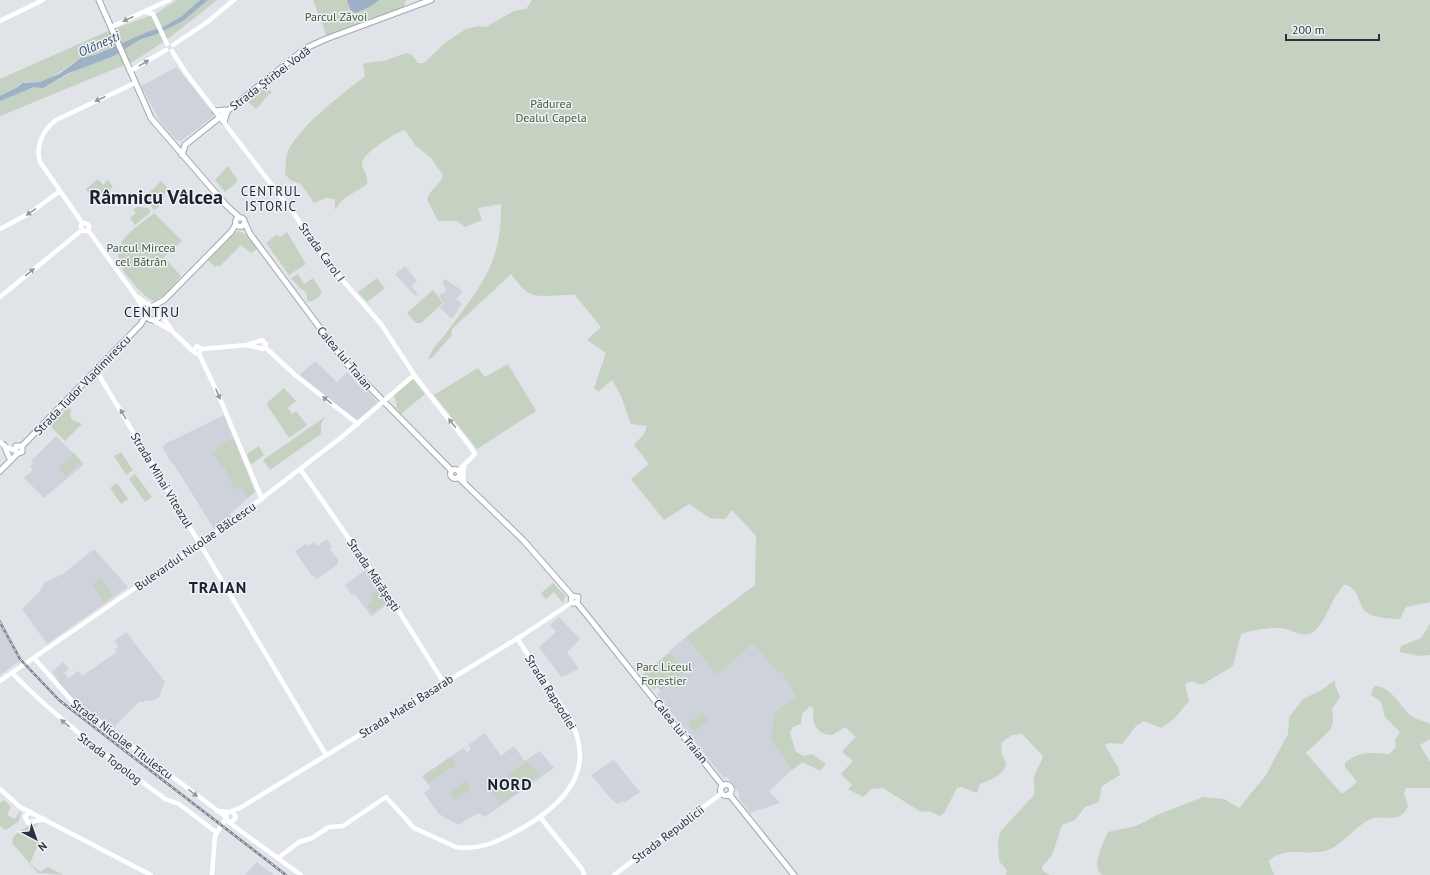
<svg xmlns="http://www.w3.org/2000/svg" width="1430" height="875" font-family="'PT Sans',sans-serif">
<style>
.built{fill:#ced2da}
.green{fill:#c5d1c1}
.water{fill:#9cb1c6}
.lines{fill:none;stroke-linecap:round;stroke-linejoin:round}
.primary-casing{stroke:#a0a8b3;stroke-width:7}
.secondary{stroke:#fff;stroke-width:4.5}
.primary{stroke:#fff;stroke-width:5}
.rail-casing{stroke:#7a8391;stroke-width:2.5}
.rail{stroke:#eff2f6;stroke-width:1;stroke-dasharray:3;stroke-linecap:butt}
.oneway{fill:#94989e}
.labels{text-anchor:middle;dominant-baseline:central;stroke-width:3;stroke-linejoin:round;paint-order:stroke}
.park-label{font-size:12px;fill:#3e5937;stroke:#eff2f6}
.street-label{font-size:12px;fill:#29313e;stroke:#eff2f6}
.water-label{font-size:13px;font-style:italic;fill:#355070;stroke:#eff2f6}
.neighbourhood-label{font-size:13px;letter-spacing:1px;fill:#1b222f;stroke:#eff2f6}
.quarter-label{font-size:14px;letter-spacing:1px;fill:#1b222f;stroke:#eff2f6}
.district-label{font-size:16px;font-weight:bold;letter-spacing:1px;fill:#1b222f;stroke:#eff2f6}
.town-label{font-size:20px;font-weight:bold;fill:#1b222f;stroke:#eff2f6}
</style>
<rect width="100%" height="100%" fill="#e0e3e8"/>
<path class="built" d="M177 67 215 115 181 141 176 140 161 123 141 86Z
M405 266 417 281 411 286 418 294 415 296 395 274Z
M445 279 463 291 456 299 462 304 452 319 440 308 444 303 439 296 447 290 442 282Z
M315 361 337 382 347 372 361 388 363 386 377 402V405L356 421 300 375Z
M224 415 255 492 230 514 232 517 214 529 173 463H171L163 448 165 444Z
M56 436 84 464 44 498 24 478 33 470 30 466 33 463 31 461Z
M327 539 332 547 330 549 338 560V564L317 579 314 575 312 576 295 551 306 544 308 546 314 542 317 546Z
M94 549 128 587 47 644 22 609 40 591 44 583 63 574Z
M367 569 391 602 371 616 354 593 352 595 345 585Z
M559 617 580 639 567 652 579 669 561 677 539 647 556 632 550 625Z
M0 618 13 647 22 659 0 675Z
M126 632 165 682 159 697 154 700 139 702 113 728 72 700 56 682 57 678 52 672 63 662 69 669 64 673 69 678 78 671 82 676 117 652 115 649 119 646 114 641Z
M686 637 717 675 753 644 777 672H781L796 696 774 713 775 717 771 728 775 732 769 738 792 770 769 791 780 803 750 813 739 798V793L727 777H723L658 696V694L685 670 669 651Z
M485 733 501 756 514 746 525 761 540 751 554 768 485 817 478 813 458 825 439 814 424 793 431 788 422 776 463 748 467 752 471 749 468 745Z
M614 760 640 792 624 803 622 801 618 804 611 799 591 775Z
M257 862 274 875H245Z"/>
<path class="green" d="M177 0H200L182 16 165 26 147 32 95 55 78 60 52 77 40 82H24L19 84 18 87 0 96V79L106 32 157 13Z
M208 0H217L169 38 134 61 0 116V101L4 99 34 87 47 86 85 65 114 56 141 39 155 35 183 21Z
M313 0H407L405 2 404 8 327 37Z
M532 0H1430V602L1406 607 1400 619C1390 619 1367 618 1362 607 1356 595 1361 594 1347 585H1344C1331 598 1326 623 1313 632 1303 639 1291 629 1281 628 1273 627 1248 631 1241 634L1233 666 1203 684H1198L1192 681 1185 684 1189 701 1174 719 1161 728 1144 721 1136 726 1122 744 1109 743 1105 745 1119 769 1120 775 1102 786 1099 802 1085 807 1075 820 1062 825 1052 855 1042 867 1043 871 1050 875H1006L1007 870 999 861 998 842 1000 832 1033 796C1037 788 1032 784 1034 777 1036 769 1042 763 1043 756L1022 734 1012 735 1001 743 1002 754 1006 763C1005 775 989 780 980 784L977 793 961 787 957 788 944 813 940 816 929 811 921 812 883 788 872 789 863 797 848 789 852 785 841 774 853 761 843 753V750L856 737 845 727 832 735C818 735 810 723 814 710L810 706 802 714 801 724 793 727 790 733 796 752 804 756 812 754 826 764 820 771 803 762 792 770 769 738 774 732 771 728 775 717 774 713 796 696 781 672H777L753 644 717 675 686 637 755 585 756 536 732 510 725 519 710 518 689 504 664 520 631 479 649 464 634 445 644 434 647 426 631 424 621 396 612 380 598 392 594 388 606 353 587 340 601 327 575 295C563 294 539 299 529 293 522 289 516 280 511 274L452 329 451 336 432 358 428 359C432 348 443 338 449 329 482 285 502 262 501 204L478 208 482 220 465 227 457 221H438L427 199C430 189 441 184 443 175L430 157 415 145 405 130C397 131 362 154 362 163 362 170 369 176 367 184 355 193 342 196 335 210V199L326 198 314 203 301 184 290 180 285 174C286 165 285 155 290 147 306 121 341 95 365 76L363 65 365 63 384 61 406 53 412 55 418 63H424L445 43 466 29 478 26 486 27 514 11 526 9Z
M263 86 272 92C264 97 263 103 256 109L246 100Z
M228 166 238 181 225 192 215 180Z
M98 179 103 185 108 180 113 187 101 197 98 194 90 195 86 189Z
M161 181 167 187 162 204 156 209H153L149 202 146 205 139 203Z
M137 207 148 208 151 212 135 225 130 218 136 213 133 210Z
M154 213 182 241 164 257 181 276 164 295 154 301C143 296 136 287 129 278 102 246 131 232 154 213Z
M237 231C246 231 252 242 257 249L251 253 241 245 219 267 217 265 215 267 208 260Z
M287 232 306 264 289 275 266 243 276 235 280 237Z
M298 274 304 284 313 278 322 292 320 293 321 295 313 301H307V295L304 290H302L291 278Z
M377 278 385 288 367 302 358 292Z
M433 290 443 303 421 323H416L407 313Z
M508 364 536 411 477 449 434 395 478 368 485 377Z
M413 379 425 394 401 414 396 407 397 406 394 395Z
M284 388 296 401 288 408 292 414 296 411 307 425 289 438 267 405V403Z
M68 407 71 410 70 415 72 420 82 424 65 441 50 426Z
M325 417 321 424V434L270 470 263 460Z
M234 439 255 492 247 498 241 487 235 490 224 466 221 467 216 456 213 457 211 452 218 449 217 446Z
M259 446 264 455 252 464 250 463 247 454Z
M121 452 133 470 126 475 114 456Z
M74 453 81 461 66 476 59 468Z
M135 474 152 497 145 502 129 479Z
M117 483 128 499 121 504 110 488Z
M101 578 113 595 104 602 92 585Z
M553 583 565 596 563 603 554 592 546 599 541 593Z
M379 589 388 602 373 613 367 605 373 601 370 596Z
M1430 624V655L1420 656 1400 652 1401 646 1421 638Z
M670 652 686 670 661 691 657 687 654 690 642 675Z
M1335 680V685L1340 697 1332 709 1333 722 1330 730 1306 753 1342 794 1357 782 1345 767V763C1361 750 1370 753 1389 754L1396 747 1395 740 1400 732 1385 717 1381 702 1371 695 1374 686C1390 685 1400 706 1410 715 1415 720 1424 720 1430 724V739L1420 745 1430 762V788H1406L1404 793 1408 806C1400 825 1384 814 1371 819 1353 827 1344 844 1328 850 1309 857 1285 845 1269 861L1274 875H1103C1089 868 1104 842 1108 832L1136 826 1157 815 1203 797 1224 799 1239 808 1266 775 1288 734 1289 717 1303 699 1322 690Z
M702 712 708 720 694 732 688 724Z
M451 757 456 764 429 783 424 776Z
M528 761 539 775 518 791 507 776Z
M507 778 517 792 501 804 491 790Z
M466 781 471 789 455 800 450 792Z
M4 800 11 807 7 815 15 819 20 811 21 813 19 821 6 830 0 826V803Z
M37 822 39 823 30 832 39 843 30 863 40 872 48 867 63 875 38 873 12 843 13 837 21 830Z"/>
<path class="water" d="M200 0H208L183 21 155 35 141 39 114 56 69 73 43 88 34 87 0 101V96L18 87 22 83 40 82 59 74 81 58 95 55 147 32 165 26 182 16Z
M347 0H379L371 6 356 13 351 11Z"/>
<g class="lines">
<defs>
<path id="primary" d="M99 0 151 118 226 205 240 218
M215 111 226 110
M224 122 227 112
M182 155 185 145 306 48 326 39 431 0
M235.5 222a4.5 4.5 0 1 1 9 0a4.5 4.5 0 1 1-9 0Z
M245 223 250 234 346 363 452 471
M146 313a7 7 0 1 1 14 0a7 7 0 1 1-14 0Z
M153 306 164 300 231 232 236 224
M4 445 9 457
M22 446H16V452L19 453 22 452V446L141 324 146 315
M450.5 474a4.5 4.5 0 1 1 9 0a4.5 4.5 0 1 1-9 0Z
M0 471 18 453
M458 477 524 541 572 596 578 597 577 603 586 614 723 786
M572 596 571 603H577
M720.5 790a5.5 5.5 0 1 1 11 0a5.5 5.5 0 1 1-11 0Z
M729 794 794 875"/>
</defs>
<use href="#primary" class="primary-casing"/>
<path class="secondary" d="M146 12 153 14 167 44
M0 21 43 0
M111 27 169 0
M173 45 206 23 234 0
M172 51 186 73 294 214 330 266 381 324 417 379 470 446 475 454 458 471
M130 71 166 50
M81 227a4 4 0 1 1 8 0a4 4 0 1 1-8 0Z
M83 224 40 162C35 146 43 130 56 120L135 83
M0 229 30 213 60 191
M88 230 135 295 146 313
M0 297 82 230
M137 297 151 306
M160 313 173 332 195 353 199 354 201 349 197 346 193 351
M153 320 172 331
M265 347 295 375 358 424
M201 349 247 345 263 349 266 344 262 340 247 345
M199 354 218 394 262 499
M96 370 326 755
M0 442 7 448 15 450
M464 466 463 477 465 484
M301 470 393 602 444 683
M34 658 72 701 226 817
M12 673C59 721 112 759 165 799L179 804 216 832
M0 681 231 522 343 436 414 375
M0 789 20 807 151 875
M217 811 229 812 240 808 523 635 571 603
M31 812 25 816 28 823 44 819
M226 814 227 821 301 875
M540 817 582 869 584 875
M229 822 233 821 236 817 232 811
M278 858 299 842 312 838 329 827 343 826 386 797 414 828 456 847C480 851 498 841 519 830 565 804 599 769 568 716L517 638
M212 875 215 836 226 818
M614 875 722 793"/>
<use href="#primary" class="primary"/>
<defs>
<path id="rail" d="M0 622 20 659 59 700 286 875"/>
</defs>
<use href="#rail" class="rail-casing"/>
<use href="#rail" class="rail"/>
</g>
<defs><path id="oneway-solid" d="M-6-.8H1V-3.2L6.5 0L1 3.2V.8H-6Z"/></defs>
<g class="oneway">
<use href="#oneway-solid" transform="translate(128 19) rotate(156)"/>
<use href="#oneway-solid" transform="translate(144 63) rotate(-31)"/>
<use href="#oneway-solid" transform="translate(100 99) rotate(155)"/>
<use href="#oneway-solid" transform="translate(31 212) rotate(146)"/>
<use href="#oneway-solid" transform="translate(30 272) rotate(-39)"/>
<use href="#oneway-solid" transform="translate(218 394) rotate(67)"/>
<use href="#oneway-solid" transform="translate(327 400) rotate(-142)"/>
<use href="#oneway-solid" transform="translate(123 414) rotate(-121)"/>
<use href="#oneway-solid" transform="translate(452 423) rotate(-128)"/>
<use href="#oneway-solid" transform="translate(65 723) rotate(-141)"/>
<use href="#oneway-solid" transform="translate(193 793) rotate(37)"/>
</g>
<g class="labels">
<g class="park-label">
<text x="336" y="16">Parcul Zăvoi</text>
<text x="551" y="103">Pădurea<tspan x="551" dy="14">Dealul Capela</tspan></text>
<text x="141" y="247">Parcul Mircea<tspan x="141" dy="14">cel Bătrân</tspan></text>
<text x="664" y="666">Parc Liceul<tspan x="664" dy="14">Forestier</tspan></text>
</g>
<g class="street-label">
<text transform="translate(270 78) rotate(-37)">Strada Știrbei Vodă</text>
<text transform="translate(322 252) rotate(54)">Strada Carol I</text>
<text transform="translate(345 358) rotate(50)">Calea lui Traian</text>
<text transform="translate(82 385) rotate(-46)">Strada Tudor Vladimirescu</text>
<text transform="translate(162 480) rotate(59)">Strada Mihai Viteazul</text>
<text transform="translate(195 546) rotate(-35)">Bulevardul Nicolae Bălcescu</text>
<text transform="translate(374 575) rotate(56)">Strada Mărășești</text>
<text transform="translate(551 692) rotate(58)">Strada Rapsodiei</text>
<text transform="translate(406 706) rotate(-32)">Strada Matei Basarab</text>
<text transform="translate(681 731) rotate(51)">Calea lui Traian</text>
<text transform="translate(122 739) rotate(37)">Strada Nicolae Titulescu</text>
<text transform="translate(110 758) rotate(37)">Strada Topolog</text>
<text transform="translate(668 834) rotate(-37)">Strada Republicii</text>
</g>
<g class="water-label">
<text transform="translate(99 44) rotate(-24)">Olănești</text>
</g>
<g class="neighbourhood-label">
<text x="271" y="191">CENTRUL<tspan x="271" dy="15">ISTORIC</tspan></text>
</g>
<g class="quarter-label">
<text x="152" y="312">CENTRU</text>
</g>
<g class="district-label">
<text x="218" y="587">TRAIAN</text>
<text x="510" y="784">NORD</text>
</g>
<g class="town-label">
<text x="156" y="197">Râmnicu Vâlcea</text>
</g>
</g>
<g transform="translate(36 839) rotate(139)" stroke="#eff2f6" stroke-width="3" paint-order="stroke">
<path d="M0-3L7 15L0 10L-7 15Z" fill="#29313e"/>
<text y="-6" font-size="11" font-weight="bold" text-anchor="middle" fill="#29313e">N</text>
</g>
<path d="M1286 34v6h93v-6" fill="none" stroke="#29313e" stroke-width="2"/>
<text x="1292" y="34" font-size="12" fill="#29313e" stroke="#eff2f6" stroke-width="3" paint-order="stroke">200 m</text>
</svg>
